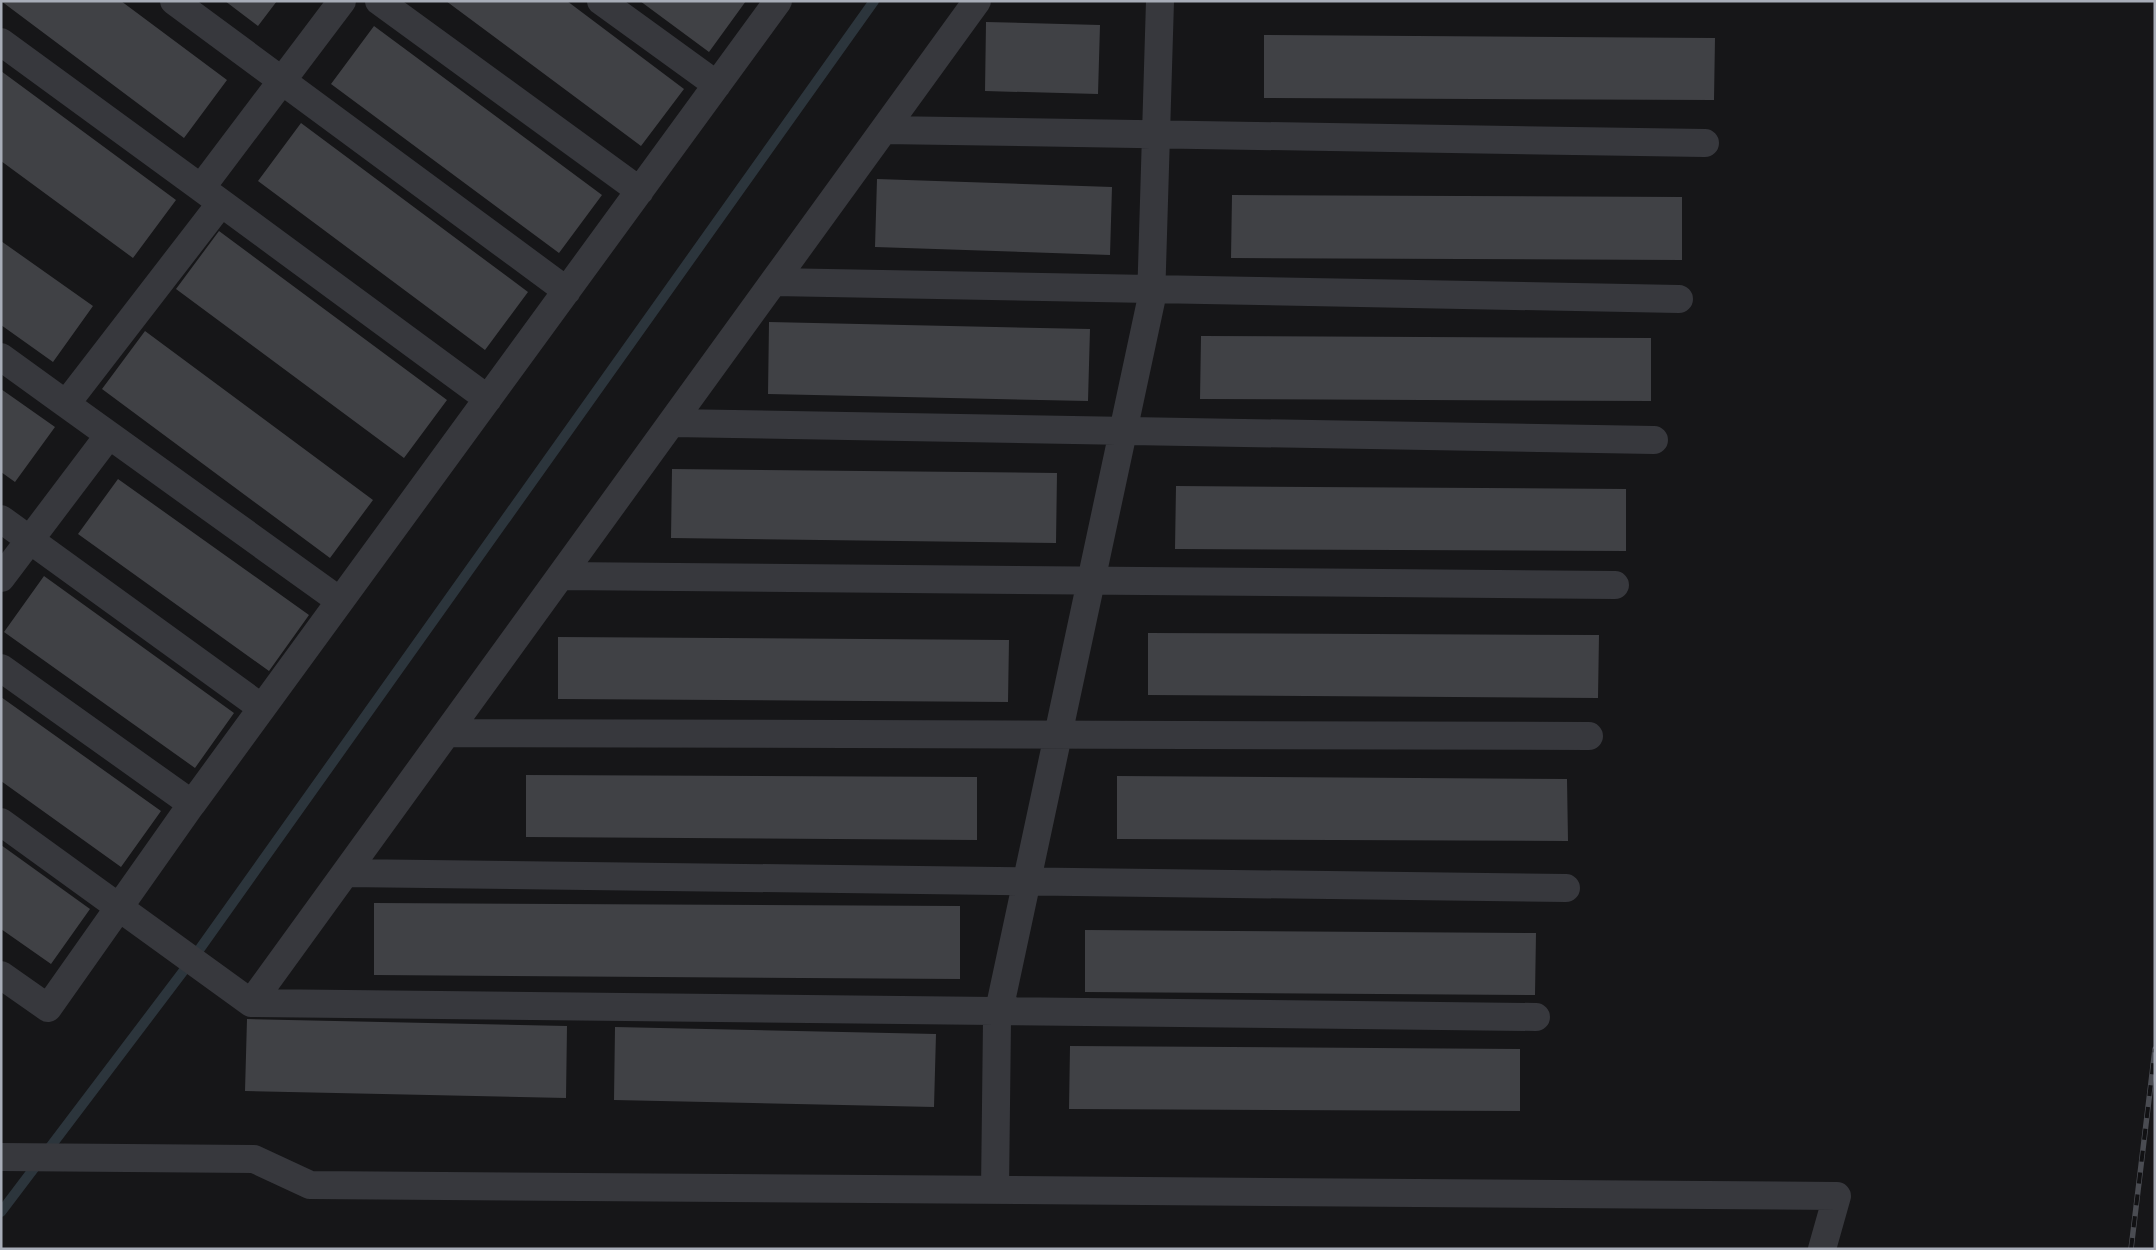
<svg xmlns="http://www.w3.org/2000/svg" width="2156" height="1250" font-family="Mulish,sans-serif">
<style>
.lines{fill:none;stroke-linecap:round;stroke-linejoin:round}
.stream{stroke:#2c353c;stroke-width:10}
.building{fill:#404145}
.minor{stroke:#37383d;stroke-width:28}
.rail-casing{stroke:#4a4c52;stroke-width:5.5}
.rail{stroke:#111113;stroke-width:4;stroke-dasharray:11;stroke-linecap:butt}
</style>
<rect width="100%" height="100%" fill="#161618"/>
<g class="lines">
<path class="stream" d="M1 1212 194 957 874 1"/>
</g>
<path class="building" d="M1 1H121L227 80 184 138Z
M225 1H277L258 26Z
M446 1H567L684 89 641 146Z
M640 1H746L709 52Z
M986 22 1100 25 1098 94 985 91Z
M374 26 602 195 559 253 331 84Z
M1264 35 1715 38 1714 100 1264 98Z
M1 71 176 200 133 258 1 161Z
M301 123 528 292 485 350 258 181Z
M877 179 1112 187 1110 255 875 247Z
M1232 195 1682 197V260L1231 258Z
M219 231 447 400 404 458 176 289Z
M1 241 93 306 53 362 1 325Z
M769 322 1090 329 1088 401 768 394Z
M145 331 373 500 330 558 102 389Z
M1201 336 1651 338V401L1200 399Z
M1 389 55 427 15 482 1 472Z
M672 469 1057 473 1056 543 671 538Z
M118 479 309 615 269 671 78 534Z
M1176 486 1626 489V551L1175 549Z
M44 576 234 713 195 768 4 632Z
M1148 633 1599 635 1598 698 1148 695Z
M558 637 1009 640 1008 702 558 699Z
M1 697 161 811 121 867 1 781Z
M526 775 977 777V840L526 837Z
M1117 776 1567 779 1568 841 1117 839Z
M1 845 90 909 51 964 1 929Z
M374 903 960 906V979L374 975Z
M1085 930 1536 933 1535 995 1085 992Z
M247 1019 567 1026 566 1098 245 1091Z
M615 1027 936 1034 934 1107 614 1100Z
M1070 1046 1520 1049V1111L1069 1109Z"/>
<g class="lines">
<path class="minor" d="M174 1 567 291
M342 1 201 188 488 399
M379 1 640 191
M601 1 717 85
M1 42 201 188
M884 130 1705 143
M221 203 66 404 340 601
M774 282 1679 299
M1 357 66 404
M672 423 1654 440
M1 519 262 708
M561 576 1615 585
M1 578 109 435
M1 668 192 804 778 1
M447 733 1589 736
M1 822 251 1003 977 1
M346 873 1566 888
M1 975 48 1008 196 798
M251 1003 1536 1017
M1 1157 254 1159 310 1185 1837 1196 1822 1249
M995 1190 997 1020 1151 301 1160 1"/>
<defs>
<path id="rail" d="M2131 1249 2155 1049"/>
</defs>
<use href="#rail" class="rail-casing"/>
<use href="#rail" class="rail"/>
</g>
<rect width="2156" height="1250" fill="none" stroke="#a8adb8" stroke-width="5"/>
</svg>
